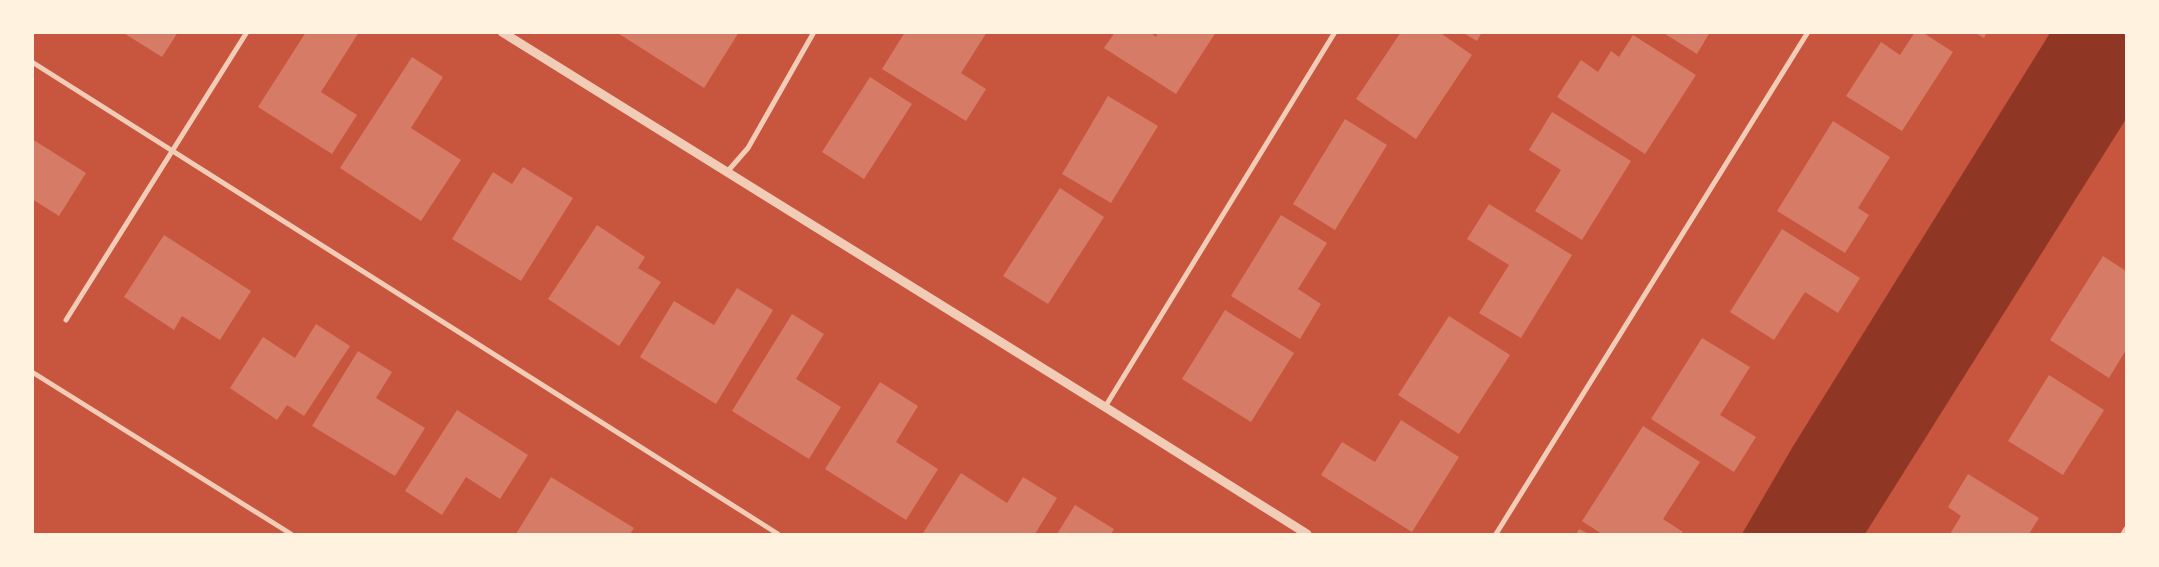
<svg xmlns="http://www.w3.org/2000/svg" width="2159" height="567" font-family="Quicksand,sans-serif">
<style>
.water{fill:#8f3625}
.building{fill:#d67c66}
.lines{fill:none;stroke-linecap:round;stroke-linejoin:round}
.minor{stroke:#f1ccb7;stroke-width:5}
.tertiary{stroke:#f1ccb7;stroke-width:9}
</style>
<rect width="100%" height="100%" fill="#c8553d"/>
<path class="water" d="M2050 33H2126V119L1865 534H1742L1792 448Z"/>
<path class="building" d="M122 32H178L162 57Z
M306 32H359L321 92 357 115 332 154 258 107Z
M616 32H739L704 88Z
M905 32H987L961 73 986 89 966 121 882 69Z
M1115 32H1149L1156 37 1158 32H1216L1176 94 1104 48Z
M1401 32H1439L1472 55 1416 139 1356 99Z
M1462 32H1482L1477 41Z
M1662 32H1710L1697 54Z
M1915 32H1922L1953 52 1902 131 1846 96 1881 42 1900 55Z
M1974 32H1987L1984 38Z
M1633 35 1696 75 1645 154 1557 97 1581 60 1598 72 1611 51 1619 57Z
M412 57 443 77 411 128 461 160 421 221 340 168Z
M870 77 912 104 864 179 822 152Z
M1108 96 1158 126 1111 203 1062 174Z
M1552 112 1631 161 1582 240 1535 211 1561 170 1529 150Z
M1345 119 1387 145 1335 230 1293 204Z
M1833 121 1890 157 1858 208 1869 215 1845 253 1777 211Z
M32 139 86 173 59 216 32 199Z
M523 167 573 198 521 281 452 239 493 172 512 184Z
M1060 188 1104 217 1048 304 1003 276Z
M1489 204 1572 255 1521 338 1479 313 1509 265 1467 239Z
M1281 215 1327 243 1298 289 1321 304 1300 339 1231 296Z
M597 225 645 257 638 268 661 282 619 346 548 299Z
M1782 229 1860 278 1838 313 1805 292 1774 340 1730 312Z
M164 235 251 291 220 340 182 316 174 330 124 297Z
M2103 256 2126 271V350L2109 378 2050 340Z
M737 288 773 310 716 404 640 357 674 301 714 325Z
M1225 310 1294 353 1251 422 1182 379Z
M792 314 824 334 796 379 841 407 809 459 732 411Z
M1449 316 1510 355 1459 434 1398 395Z
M316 324 350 346 304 416 287 405 277 420 230 388 263 337 295 358Z
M1702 338 1750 367 1720 415 1756 437 1734 472 1651 419Z
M358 351 392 372 376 398 425 428 395 476 312 426Z
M2049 375 2104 410 2063 475 2008 441Z
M880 382 918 406 896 442 938 469 906 520 825 469Z
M457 410 528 455 500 499 466 477 442 515 405 491Z
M1401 420 1459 457 1412 532 1321 475 1342 442 1375 462Z
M1643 426 1700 462 1663 519 1683 532 1681 534H1602L1582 521Z
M961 473 1007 503 1023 477 1057 498 1035 534H925L923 533Z
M1968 474 2039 518 2029 534H1950L1961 516 1948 507Z
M551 477 634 528 630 534H516Z
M1075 505 1114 529 1111 534H1057Z
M1579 529 1589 534H1576Z"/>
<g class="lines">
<path class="minor" d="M32 62 778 534
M727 172 748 148 814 32
M66 320 247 32
M32 372 291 534
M1105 407 1335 32
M1496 534 1808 32
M2123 534 2126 529"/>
<path class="tertiary" d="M502 32 1105 407 1307 534"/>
</g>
<rect width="2159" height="567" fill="none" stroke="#fff3e0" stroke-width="68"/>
</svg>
